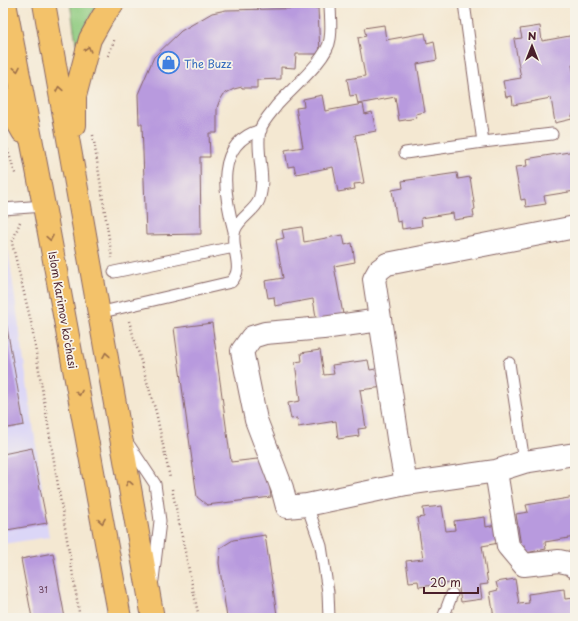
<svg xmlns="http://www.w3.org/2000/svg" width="578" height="621" font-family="'Playpen Sans',sans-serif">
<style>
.built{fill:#dbd6f7}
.green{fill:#8fcb80;stroke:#6c7556}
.building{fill:#b89ade}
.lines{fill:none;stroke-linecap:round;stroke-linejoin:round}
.service-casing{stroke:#866565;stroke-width:13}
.minor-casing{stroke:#866565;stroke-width:24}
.primary-casing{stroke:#866565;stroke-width:24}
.path{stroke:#866565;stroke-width:2.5;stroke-dasharray:1 3;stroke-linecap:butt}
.service{stroke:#fff;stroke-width:11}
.minor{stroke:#fff;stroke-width:22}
.primary{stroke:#f3c26a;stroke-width:22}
.oneway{stroke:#9e704a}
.labels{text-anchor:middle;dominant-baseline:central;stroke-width:3.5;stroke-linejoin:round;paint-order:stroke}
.number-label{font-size:9px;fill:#663e58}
.shop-label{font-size:11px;fill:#366cbe;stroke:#f7f3e8;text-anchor:start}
.street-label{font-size:11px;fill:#4a1f2b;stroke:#f7f3e8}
</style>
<rect width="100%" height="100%" fill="#f7f3e8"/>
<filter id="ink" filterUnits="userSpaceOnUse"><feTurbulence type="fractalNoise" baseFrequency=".025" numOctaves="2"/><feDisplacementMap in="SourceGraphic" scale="8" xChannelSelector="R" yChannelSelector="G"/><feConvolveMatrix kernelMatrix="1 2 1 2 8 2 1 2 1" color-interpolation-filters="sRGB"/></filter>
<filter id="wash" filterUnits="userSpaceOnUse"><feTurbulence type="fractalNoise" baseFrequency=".012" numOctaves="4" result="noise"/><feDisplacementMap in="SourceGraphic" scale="16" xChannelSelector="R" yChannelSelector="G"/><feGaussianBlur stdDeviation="0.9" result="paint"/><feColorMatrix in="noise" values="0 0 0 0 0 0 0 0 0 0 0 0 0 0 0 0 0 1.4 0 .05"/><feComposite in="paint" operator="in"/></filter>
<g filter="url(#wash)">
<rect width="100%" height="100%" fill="#f4e8d2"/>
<path class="built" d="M3 248 8 249 49 537 3 544Z"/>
<path class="green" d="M70 3H98L76 43Z"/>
<g id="blocks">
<path class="building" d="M318 8 320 54H296L295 68 281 67V79L257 80V88H242V87L234 89 224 94 219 102 217 108V133H209L210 157H200L201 234 146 235 142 124H139L138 94 154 57 181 31 212 13 226 10Z
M384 25 386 40 425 33 427 43 434 41 437 60 417 64 425 112 416 114 417 118 399 121 395 97 358 104 356 95 350 96 347 79 365 76 358 38 366 36 364 28Z
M540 26 542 41 575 35V65H572L575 79V114L572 115V119L555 123 551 98 513 105 512 96 506 97 503 81 521 78 514 39 522 38 520 29Z
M322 95 325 111 363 104 365 114 372 112 376 131 355 135 364 183 354 184 355 189 338 192 333 167 296 174 294 166 288 167 285 150 303 147 296 108 304 107 303 99Z
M575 151V191L544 196 546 204 526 207 525 199 521 200 515 167 527 166 526 159Z
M457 173 458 179 470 177 475 209 473 210 474 217 454 220 453 213 421 218 422 226 402 229 401 221 397 222 392 190 403 188 402 181Z
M302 227 304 242 343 235 345 245 352 243 355 262 334 266 343 314 317 323 313 299 275 306 274 297 268 298 265 281 283 278 276 240 284 238 282 230Z
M3 305 24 425 3 429Z
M212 323 231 462 266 458 271 497 207 505 197 497 174 328Z
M320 350 324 375 334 374 332 365 368 360 370 370 381 368 384 387 360 390 366 428 358 429 359 436 338 439 336 421 298 427 297 418 291 419 288 403 300 401 295 362 302 361 301 353Z
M32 448 47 523 7 530 3 507V454Z
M575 497V537L545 542 546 549 526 553 525 545 521 546 516 514 528 512 526 505Z
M442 506 446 531 455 530 454 521 485 517 486 527 496 525 499 543 482 546 488 584 480 585 482 599 461 602 458 582 419 587 418 581 409 582 406 561 423 559 417 518 424 517 423 508Z
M265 535 277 615 254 618H227L219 563 220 548 233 540Z
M53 553 65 618H32L21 559Z
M515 579 519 604 529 603 528 594 564 589 565 599 575 598V616L494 618 490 592 498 590 496 582Z"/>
</g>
</g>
<g filter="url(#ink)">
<use href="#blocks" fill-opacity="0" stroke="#866565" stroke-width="1"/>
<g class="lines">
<defs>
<path id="service" d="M483 142 552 134
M405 153 483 142 464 3
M3 209 44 206
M234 231C224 194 214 143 261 130
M114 272 234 247
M98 313 231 282C246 267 229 248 235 230 239 218 255 211 259 200 267 177 255 152 260 130 263 121 272 112 277 105 291 89 328 59 330 39 332 28 330 15 330 3
M509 363 524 462
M127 442 155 484 160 521 153 580
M307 505 321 546 328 592 329 618
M443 618 452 594"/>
<path id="minor" d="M575 227 387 264 379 270 374 279 399 445 406 484 496 471 524 462 575 454
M380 320 323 328 265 333 252 337 242 351 256 420 282 488 287 507 307 505 406 484
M496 471 508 546 524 565 559 561 573 564 575 567"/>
<path id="primary" d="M5 3 44 206 120 618
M44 3 153 618
M3 97 23 132
M75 125V96L90 39 103 16 113 3"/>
</defs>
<use href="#service" class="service-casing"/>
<use href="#minor" class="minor-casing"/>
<use href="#primary" class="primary-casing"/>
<path class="path" d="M108 56 115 38
M93 135 112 258
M5 142 16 176
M20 222 12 243 31 322 80 618
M129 321 156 412 170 478
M172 489 199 618"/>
<use href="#service" class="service"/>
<use href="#minor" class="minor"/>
<use href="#primary" class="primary"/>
</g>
<defs><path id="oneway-chevron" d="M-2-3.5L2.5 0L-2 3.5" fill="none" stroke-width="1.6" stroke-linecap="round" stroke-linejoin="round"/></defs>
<g class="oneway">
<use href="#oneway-chevron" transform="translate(88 49) rotate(-75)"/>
<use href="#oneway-chevron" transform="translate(17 69) rotate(79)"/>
<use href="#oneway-chevron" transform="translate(59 89) rotate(-100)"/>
<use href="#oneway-chevron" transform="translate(50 238) rotate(80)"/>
<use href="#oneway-chevron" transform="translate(106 355) rotate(-100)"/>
<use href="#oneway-chevron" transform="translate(79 393) rotate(80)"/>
<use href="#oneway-chevron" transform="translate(129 483) rotate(-100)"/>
<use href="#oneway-chevron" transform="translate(102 521) rotate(80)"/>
</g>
</g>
<defs>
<symbol id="shop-ring" viewBox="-11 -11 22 22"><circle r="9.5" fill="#f7f3e8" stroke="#3f7fe0" stroke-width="1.5"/><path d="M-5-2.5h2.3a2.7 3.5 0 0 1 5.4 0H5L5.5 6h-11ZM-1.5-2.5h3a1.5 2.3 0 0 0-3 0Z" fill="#3f7fe0"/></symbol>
</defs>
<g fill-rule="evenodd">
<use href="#shop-ring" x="156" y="50" width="25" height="25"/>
</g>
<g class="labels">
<g class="number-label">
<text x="43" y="589">31</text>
</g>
<g class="shop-label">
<text x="184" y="63">The Buzz</text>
</g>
<g class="street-label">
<text transform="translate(63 310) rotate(80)">Islom Karimov ko'chasi</text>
</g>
</g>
<rect width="578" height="621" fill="none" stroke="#f7f3e8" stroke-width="16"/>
<g transform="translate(532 46)" stroke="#f7f3e8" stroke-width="3" paint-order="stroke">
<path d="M0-3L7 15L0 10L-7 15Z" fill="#4a1f2b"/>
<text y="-6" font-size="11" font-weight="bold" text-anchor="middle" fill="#4a1f2b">N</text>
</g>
<path d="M424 587v6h54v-6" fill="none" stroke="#4a1f2b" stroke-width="2"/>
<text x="430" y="587" font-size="12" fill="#4a1f2b" stroke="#f7f3e8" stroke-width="3" paint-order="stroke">20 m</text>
</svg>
